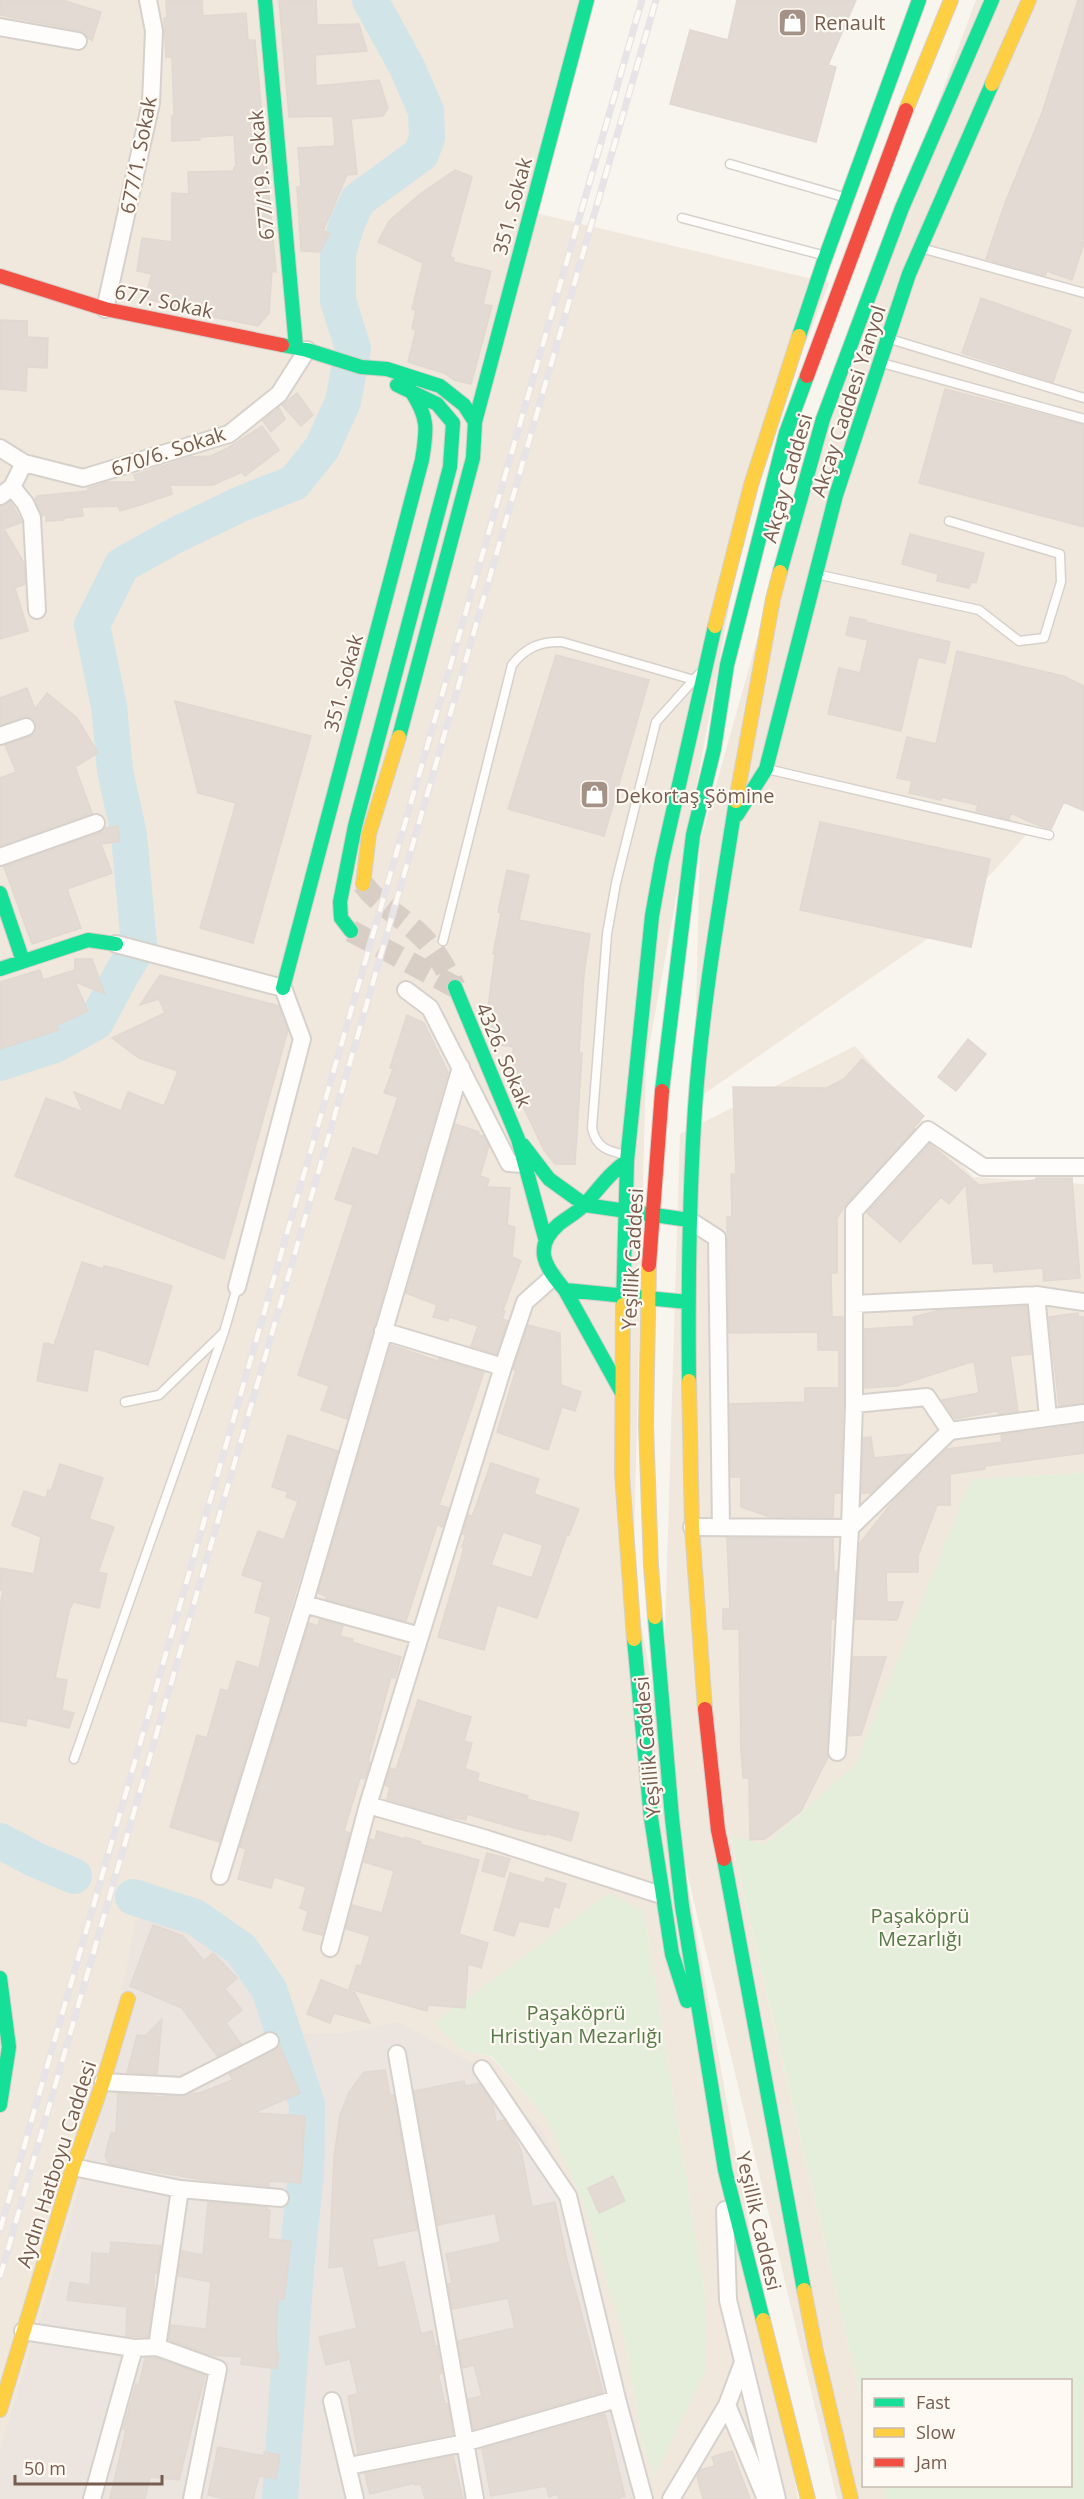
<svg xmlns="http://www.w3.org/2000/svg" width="1084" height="2499" font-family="'Open Sans',sans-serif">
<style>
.residential{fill:#f0e7dd;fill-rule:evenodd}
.industrial{fill:#ebe4df}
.green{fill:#e5eeda}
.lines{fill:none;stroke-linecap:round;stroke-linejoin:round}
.river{stroke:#d1e5e8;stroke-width:36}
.building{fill:#e2dad3;stroke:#e1d8d1;stroke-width:1.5;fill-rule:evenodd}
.secondary-tunnel{stroke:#d8cec6;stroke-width:22;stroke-dasharray:22 11;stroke-linecap:butt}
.lane-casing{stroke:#d7d1cc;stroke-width:11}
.street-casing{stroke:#d7d1cc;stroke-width:20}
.fast-casing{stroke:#d6d0c9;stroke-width:16}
.slow-casing{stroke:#d6d0c9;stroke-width:16}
.jam-casing{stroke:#d6d0c9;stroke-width:16}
.lane{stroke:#fefdfc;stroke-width:8}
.street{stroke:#fefdfc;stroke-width:16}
.fast{stroke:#16e098;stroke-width:14}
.slow{stroke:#ffcf43;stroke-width:14}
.jam{stroke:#f24e42;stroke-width:14}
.rail-casing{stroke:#e6e4e6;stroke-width:7}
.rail{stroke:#fef9f2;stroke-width:4.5;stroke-dasharray:14;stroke-linecap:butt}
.labels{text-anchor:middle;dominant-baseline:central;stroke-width:4.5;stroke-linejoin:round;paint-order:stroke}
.poi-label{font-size:20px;fill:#765d4f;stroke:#fef9f2;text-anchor:start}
.street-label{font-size:20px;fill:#765d4f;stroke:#fef9f2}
.park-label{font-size:20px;fill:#567a48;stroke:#fef9f2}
</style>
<rect width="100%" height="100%" fill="#f8f4ee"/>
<path class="residential" d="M0 0H586L523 210 829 283 752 481 646 1063 633 1579 798 2499H0ZM644 1911 706 2301 655 2476 643 2446 625 2340 583 2201 546 2118 491 2057 460 2049 434 2023Z
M976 0H1084V771L940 930 694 1101 700 842 813 441Z
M855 1046 973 1177 1084 1184V1473L971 1479 855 1765 765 1845 730 1836 863 2408 864 2486H882L885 2499H837L661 1764 680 1134Z"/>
<path class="industrial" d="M148 1914 207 1941 249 1973 263 2000 276 2035 346 2033 399 2022 473 2064 542 2130 561 2174 613 2349 654 2499H0V2451L95 2136 136 1920Z"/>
<path class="green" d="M1084 1473V2499H885L882 2486H1070V2380H864L863 2408 730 1835 765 1845 855 1765 971 1479Z
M609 1893 644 1911 706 2301 705 2372 655 2476 643 2446 625 2340 583 2202 546 2118 492 2057 460 2049 434 2023Z"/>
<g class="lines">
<path class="river" d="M0 1063 55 1045 96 1022 120 977 139 945 129 835 115 770 109 706 92 625 122 565 176 535 243 503 294 483 322 448 343 402 353 348 338 301V253L347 223 358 200 421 154 427 138 426 111 407 67 370 0
M0 1841 36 1860 74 1876
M133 1897 195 1917 241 1949 269 1989 307 2104 306 2173 296 2269 280 2499"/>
</g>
<path class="building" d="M0 0H62L101 12 92 41 80 31 0 15Z
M166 0H202L203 16 246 13 248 40H255L276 272 272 271 269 313 258 326 213 317 145 298 152 274 137 271 142 238 172 242V193L189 194 188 172 234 171V167H236L234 135 200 137V140L172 141V116H174L172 57H166L164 18H167Z
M279 0H316L317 25 359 24 367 51 315 55 316 86 379 80 388 108 383 116 351 119 357 174 347 175 323 231 330 233 320 252 301 251 297 187H301L298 148 335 146 333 116 289 117Z
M737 0H856L828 65 836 67 816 142 670 104 690 30 728 40Z
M1078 0H1084V243L1072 280 1047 271 1045 276 986 259 1005 203 1042 113Z
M455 170 472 177 450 257 454 258 453 262 491 271 483 304 492 306 471 384 454 380 444 373 408 362 416 330 412 329 416 310 412 309 423 263 378 242 389 221 420 194Z
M981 298 1071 330 1053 382 962 353Z
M0 320 27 321V337L48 338 47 368 27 367 26 391 0 389Z
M945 389 1084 425V527L919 483Z
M297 393 313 415 301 426 282 405Z
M279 408 285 419 271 432 263 421Z
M262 426 279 450 245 476 242 472 213 485H170L172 494 140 505 120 511 118 506 82 507 83 516 64 518V520L46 521V514L42 516 35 500 37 496 88 491V488L107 482H136L134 475 190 457 211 456 228 448Z
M10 501 22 522 4 529 24 563 25 584 15 588 28 631 0 639V506Z
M910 534 984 553 976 583 971 582 969 588 937 581 938 574 902 564Z
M850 617 866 620V622L950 642 945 663 918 657 901 731 828 714 839 668 860 673 868 640 846 635Z
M957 651 1063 676 1084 686V811L1064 802 1051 829 1039 826 1011 813 1009 819 976 811 978 805 942 797 941 800 909 793 912 781 897 778 907 737 936 744Z
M556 655 649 680 604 836 508 809Z
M27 688 35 709 47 693 77 718 98 753 75 767 92 813 0 846V778L16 772 5 745 30 737 36 728 33 720 27 717 0 725V698Z
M175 701 311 736 253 943 200 928 236 803 198 793Z
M820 822 990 859 971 947 800 910Z
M118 826 120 841 101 844 112 873 67 889 81 928 32 944 4 867 100 833 105 828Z
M507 870 529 875 519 920 590 934 584 974 579 1053H582L575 1164H555L544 1150 513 1085V1047L494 1044 486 1023 495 954H493L501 913 498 912Z
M75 959H92L105 994 75 982 88 1011 57 1025 59 1030 0 1049V982L40 970 43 980 75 970Z
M160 975 279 1006 288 1030 224 1259 15 1176 46 1098 83 1112 74 1092 121 1111 128 1092 164 1106 178 1071 139 1058 112 1038 165 1013 159 999 140 1005Z
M407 1015 424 1023 448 1072 347 1419 321 1410 329 1386 298 1375 353 1205 335 1199 353 1148 378 1156 398 1097 384 1093 393 1069 390 1068Z
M968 1039 986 1054 956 1091 938 1077Z
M862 1059 924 1116 913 1128 915 1129 846 1204 837 1218V1273H831L832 1317H843V1404L841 1493H834L833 1517H770L741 1507V1477H731L730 1404 805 1402V1388H839V1350H818V1332L729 1333 727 1217H732L731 1174H736L733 1087 827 1088 844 1079Z
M455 1124 479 1132 478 1135 484 1136 489 1146 480 1176 489 1179 487 1187 510 1188 507 1225 515 1227 512 1257 521 1261 503 1310 505 1311 502 1319 508 1321 496 1354 471 1346 478 1326 449 1317 448 1321 433 1317 437 1305 406 1293Z
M930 1144 979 1185 1036 1180V1178H1072L1080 1278 1044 1281 1043 1268 994 1272 993 1263 973 1264 966 1184 949 1204 941 1197 900 1242 867 1213Z
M82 1262 103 1269 104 1266 117 1269 172 1286 148 1365 94 1348 87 1391 37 1381 44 1343 54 1345Z
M1027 1306 1031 1354 1010 1356 1018 1411 998 1414V1411L955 1419 942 1400 979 1393 974 1361 897 1386 864 1388V1329L914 1326 913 1317 940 1310Z
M1078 1313V1317H1084V1403L1059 1406 1049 1317Z
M528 1325 560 1333 561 1385 581 1392 575 1411 562 1407 548 1450 497 1432 516 1370 513 1369Z
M391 1345 438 1361 439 1359 484 1372 439 1505 449 1508 443 1527 437 1525 406 1621 326 1599V1596L318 1593Z
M1084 1424V1453L985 1466V1469L950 1474V1505H937L918 1556V1572H886L887 1602H903L897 1620 855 1619 860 1543 895 1499 947 1449 1002 1442 1001 1435Z
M288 1435 338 1451 220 1842 170 1827 197 1735 207 1738 221 1689 228 1691 237 1661 259 1668 271 1617 255 1612 263 1582 242 1575 258 1531 284 1540 298 1501 286 1497 288 1492 272 1487Z
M871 1437 874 1458 912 1454 871 1493H862L863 1438Z
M491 1463 539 1479 534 1494 579 1509 569 1535 567 1534 537 1618 497 1605 484 1650 438 1637 464 1548 462 1547 466 1535 463 1534 468 1515 472 1516 475 1509ZM503 1532 543 1545 532 1578 491 1565Z
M60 1464 103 1478 89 1519 114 1527 98 1572 107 1574 99 1608 73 1602 71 1607H70L55 1678 67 1680 62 1710 74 1713 69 1728 27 1718 26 1726 0 1721V1606L3 1591 0 1590V1568L34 1574 41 1537 12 1525 24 1491 46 1498 48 1490 51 1491Z
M727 1538H833L834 1575 837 1571 834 1619H831L828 1757 801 1811 765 1839 750 1840 749 1778H743L741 1751 739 1629H723V1609H730Z
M320 1619 343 1626 340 1636 353 1639 352 1642 401 1657 395 1678 391 1677 368 1761 370 1762 365 1779 360 1778 344 1831 350 1833 322 1935 303 1930 308 1911 300 1908 306 1887 274 1877 271 1888 238 1879 246 1849 240 1847 309 1623 318 1626Z
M853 1657H886L861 1735 848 1736Z
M418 1700 471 1717 464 1741 472 1743 465 1769 479 1773 477 1781 528 1796 527 1799 579 1813 571 1841 545 1833V1835L518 1829 467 1814 466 1820 440 1815 387 1799 390 1787 385 1785 390 1768 396 1770Z
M377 1831 405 1839V1837L421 1842 420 1844 479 1860 459 1934 488 1943 481 1968 468 1964 465 2008 428 2005 427 2011 349 1989 357 1965 361 1966 370 1936 346 1929 352 1905 382 1913 394 1871 364 1862 370 1839 375 1840Z
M487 1853 510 1859 504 1877 482 1871Z
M510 1873 544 1883 546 1878 566 1884 559 1908 554 1906 548 1927 519 1921 514 1936 494 1930Z
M153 1925 183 1936 204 1961 213 1953 237 1978 225 1989 242 2010 226 2023 241 2044 217 2056 182 2008 130 1986Z
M321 1980 355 1993 370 2023 334 2013 330 2023 307 2014Z
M162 2019 157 2074 127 2073 137 2035 145 2036Z
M280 2046 300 2093 253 2113 305 2116 301 2183 269 2181V2186L210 2181 109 2164 105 2156 111 2133H116L118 2093 156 2095 155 2097 200 2093 233 2080 229 2074Z
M385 2070 390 2096 394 2095 417 2230 372 2239 378 2268 404 2262 421 2334 432 2331 435 2346H437L442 2373 438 2374 445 2404H448L453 2434 358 2453 348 2396 358 2394 350 2359 326 2365 319 2337 357 2328 343 2266 329 2268 334 2157 340 2115 349 2092 364 2072Z
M464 2081 465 2086 479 2083 493 2103 496 2122 504 2120 512 2132 521 2150 532 2207 555 2202 567 2260 603 2392 473 2429 468 2399 482 2396 474 2365 463 2368 458 2341 515 2328 508 2298 452 2309 448 2284 452 2283 446 2254 501 2242 495 2213 438 2225 414 2091Z
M613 2176 625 2201 599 2213 588 2188Z
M208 2202 267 2207V2210H270L268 2239 291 2241 284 2300 278 2299 276 2333 277 2352H279L277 2369 241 2364 242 2357 211 2355 169 2340 171 2325 206 2329 211 2282 178 2276 182 2251 203 2255Z
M111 2242 161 2246 157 2273 154 2272V2297L148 2337 126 2336 127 2307 67 2300 70 2282 90 2285 92 2253 110 2254Z
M145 2358H155L205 2375 179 2480 150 2477 145 2499H110L126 2430 123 2429 136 2384 139 2385Z
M605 2414 625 2496 617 2499H559L557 2494 549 2497 546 2486 491 2496 482 2449Z
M218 2447 264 2456V2452L280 2455 276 2479 259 2476 253 2499H225L208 2495Z
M732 2451 750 2499H703L697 2476 700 2470 715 2466 712 2457Z
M453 2456 463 2499H425L421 2484 415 2485V2483L370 2494 365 2474Z"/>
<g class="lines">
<path class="secondary-tunnel" d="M363 884C378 904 397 914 415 930 434 946 444 966 455 987
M351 931 455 987"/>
<defs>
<path id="lane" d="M730 164 847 198
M682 218 826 256
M921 248 1084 293
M890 339 1084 398
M882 363 1084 419
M816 574 979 610 1019 641 1044 638 1061 582 1060 554 949 521
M767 769 1049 835
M443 941 512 665C525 648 540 641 562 642L694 680
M626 1155C608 1151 596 1148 592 1128L607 934 616 883 656 722 699 674
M125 1402 159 1395 222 1334
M74 1759 224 1332 237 1287"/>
<path id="street" d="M0 27 78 41
M105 309 151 103 154 31 148 0
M0 448 24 463 83 478 229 434 279 394 307 350
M12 487 25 503 32 518 37 610
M0 496 12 487 24 463
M0 736 26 727
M0 857 96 823
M116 944 283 988 302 1039 237 1287
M406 990 430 1008 509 1163 523 1164
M689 1220 717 1238 721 1527
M1036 1295 1048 1417
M854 1304 1036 1295 1084 1302
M383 1331 503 1367
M854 1404 927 1397 950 1431
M692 1527 850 1528 854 1404V1211L928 1130 983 1167H1084
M304 1604 420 1636
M837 1752 850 1528 950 1431 1084 1413
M368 1805 487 1839 661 1895
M220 1876 304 1604 461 1067
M330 1948 368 1805 503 1367 525 1302 553 1277
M397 2054 475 2499
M482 2069 568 2196 617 2399 644 2499
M103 2082 182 2086 270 2041
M73 2167 180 2189 280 2198
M725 2210 728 2300 777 2499
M23 2331 134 2348 157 2347 218 2369 192 2499
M157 2347 180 2189
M332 2401 355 2499
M727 2405 766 2499
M349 2466 464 2443 617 2399
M92 2499 134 2348
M671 2499 727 2405 742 2365"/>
<path id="fast" d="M265 0 296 347
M799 336 823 264 919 0
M282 345 307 350 361 367 387 369 440 386 464 405 475 422 473 458 399 737
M475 422 587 0
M780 572 823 419 902 208 992 0
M737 815 766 769 836 495 909 274 992 84
M0 893 23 961
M351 931 341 918 340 902 355 826 450 467 453 423 437 404 397 385
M0 969 88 940 116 944
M455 987 518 1139 545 1238
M283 988 422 460C427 429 429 418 411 391
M662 1091 693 835 714 749 727 665 786 433 807 376
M523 1145 549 1179 585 1205 689 1220
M627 1161C609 1173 599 1189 585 1204 578 1212 568 1217 559 1224 532 1248 545 1267 565 1290L688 1302
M565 1290 621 1391
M623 1305 627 1161 652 916 662 860 715 626
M689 1381C688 1290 689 1199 695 1108 702 1005 720 903 736 801
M655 1617 672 1818 682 1906 725 2170 763 2320
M634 1639 651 1818 672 1954 687 2001
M724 1859 804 2290
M0 1978 9 2047 0 2105"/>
<path id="slow" d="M992 84 1029 0
M906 110 951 0
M715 626 751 485 799 336
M736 801 773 599 780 572
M363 884 369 834 399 737
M649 1265 646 1425 651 1566 655 1617
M623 1305 622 1474 634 1639
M689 1381 692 1527 705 1709
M804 2290 816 2351 851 2499
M763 2320 808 2499
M0 2410 73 2167 103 2082 128 1999"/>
<path id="jam" d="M0 276 105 309 282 345
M807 376 906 110
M649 1265 662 1091
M705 1709 718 1830 724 1859"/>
</defs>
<use href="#lane" class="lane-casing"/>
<use href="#street" class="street-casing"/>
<use href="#fast" class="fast-casing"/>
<use href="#slow" class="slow-casing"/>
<use href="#jam" class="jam-casing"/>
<use href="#lane" class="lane"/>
<use href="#street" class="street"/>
<use href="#fast" class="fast"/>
<use href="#slow" class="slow"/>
<use href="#jam" class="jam"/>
<defs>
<path id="rail" d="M0 2230 642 0
M0 2277 656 0"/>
</defs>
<use href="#rail" class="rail-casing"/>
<use href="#rail" class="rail"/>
</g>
<defs>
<symbol id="shop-square" viewBox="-11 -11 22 22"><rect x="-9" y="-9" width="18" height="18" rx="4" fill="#a49287" stroke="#fef9f2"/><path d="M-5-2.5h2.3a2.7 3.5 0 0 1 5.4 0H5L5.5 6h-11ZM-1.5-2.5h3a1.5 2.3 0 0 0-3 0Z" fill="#fff"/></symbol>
</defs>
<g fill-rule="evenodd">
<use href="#shop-square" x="776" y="6" width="33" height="33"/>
<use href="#shop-square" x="578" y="778" width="33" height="33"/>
</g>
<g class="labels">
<g class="poi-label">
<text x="814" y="22">Renault</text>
<text x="615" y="795">Dekortaş Şömine</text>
</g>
<g class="street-label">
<text transform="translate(138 155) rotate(-79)">677/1. Sokak</text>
<text transform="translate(261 175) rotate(-95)">677/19. Sokak</text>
<text transform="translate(512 206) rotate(-75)">351. Sokak</text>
<text transform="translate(164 301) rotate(12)">677. Sokak</text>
<text transform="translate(848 401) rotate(-72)">Akçay Caddesi Yanyol</text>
<text transform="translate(168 451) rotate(-18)">670/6. Sokak</text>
<text transform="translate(787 478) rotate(-74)">Akçay Caddesi</text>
<text transform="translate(343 683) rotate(-75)">351. Sokak</text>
<text transform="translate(504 1055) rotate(67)">4326. Sokak</text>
<text transform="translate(632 1259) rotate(-87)">Yeşillik Caddesi</text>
<text transform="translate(647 1747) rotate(-95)">Yeşillik Caddesi</text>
<text transform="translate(56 2164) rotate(-72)">Aydın Hatboyu Caddesi</text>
<text transform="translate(759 2221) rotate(77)">Yeşillik Caddesi</text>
</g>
<g class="park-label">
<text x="920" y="1915">Paşaköprü<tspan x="920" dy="23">Mezarlığı</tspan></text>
<text x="576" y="2012">Paşaköprü<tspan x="576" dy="23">Hristiyan Mezarlığı</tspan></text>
</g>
</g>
<rect x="862" y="2379" width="210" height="108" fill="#fef9f2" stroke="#c8bbb1" stroke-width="1.5"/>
<rect x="874" y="2398" width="30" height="9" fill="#16e098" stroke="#c8bbb1" stroke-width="1.5"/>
<text x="916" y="2409" font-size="18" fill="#765d4f">Fast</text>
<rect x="874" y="2428" width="30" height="9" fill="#ffcf43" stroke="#c8bbb1" stroke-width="1.5"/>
<text x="916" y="2439" font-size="18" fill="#765d4f">Slow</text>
<rect x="874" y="2458" width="30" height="9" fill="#f24e42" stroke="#c8bbb1" stroke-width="1.5"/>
<text x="916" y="2469" font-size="18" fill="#765d4f">Jam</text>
<path d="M15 2475v9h147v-9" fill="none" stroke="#765d4f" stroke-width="3"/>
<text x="24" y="2475" font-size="18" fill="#765d4f" stroke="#fef9f2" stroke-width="4.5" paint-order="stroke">50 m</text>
</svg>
